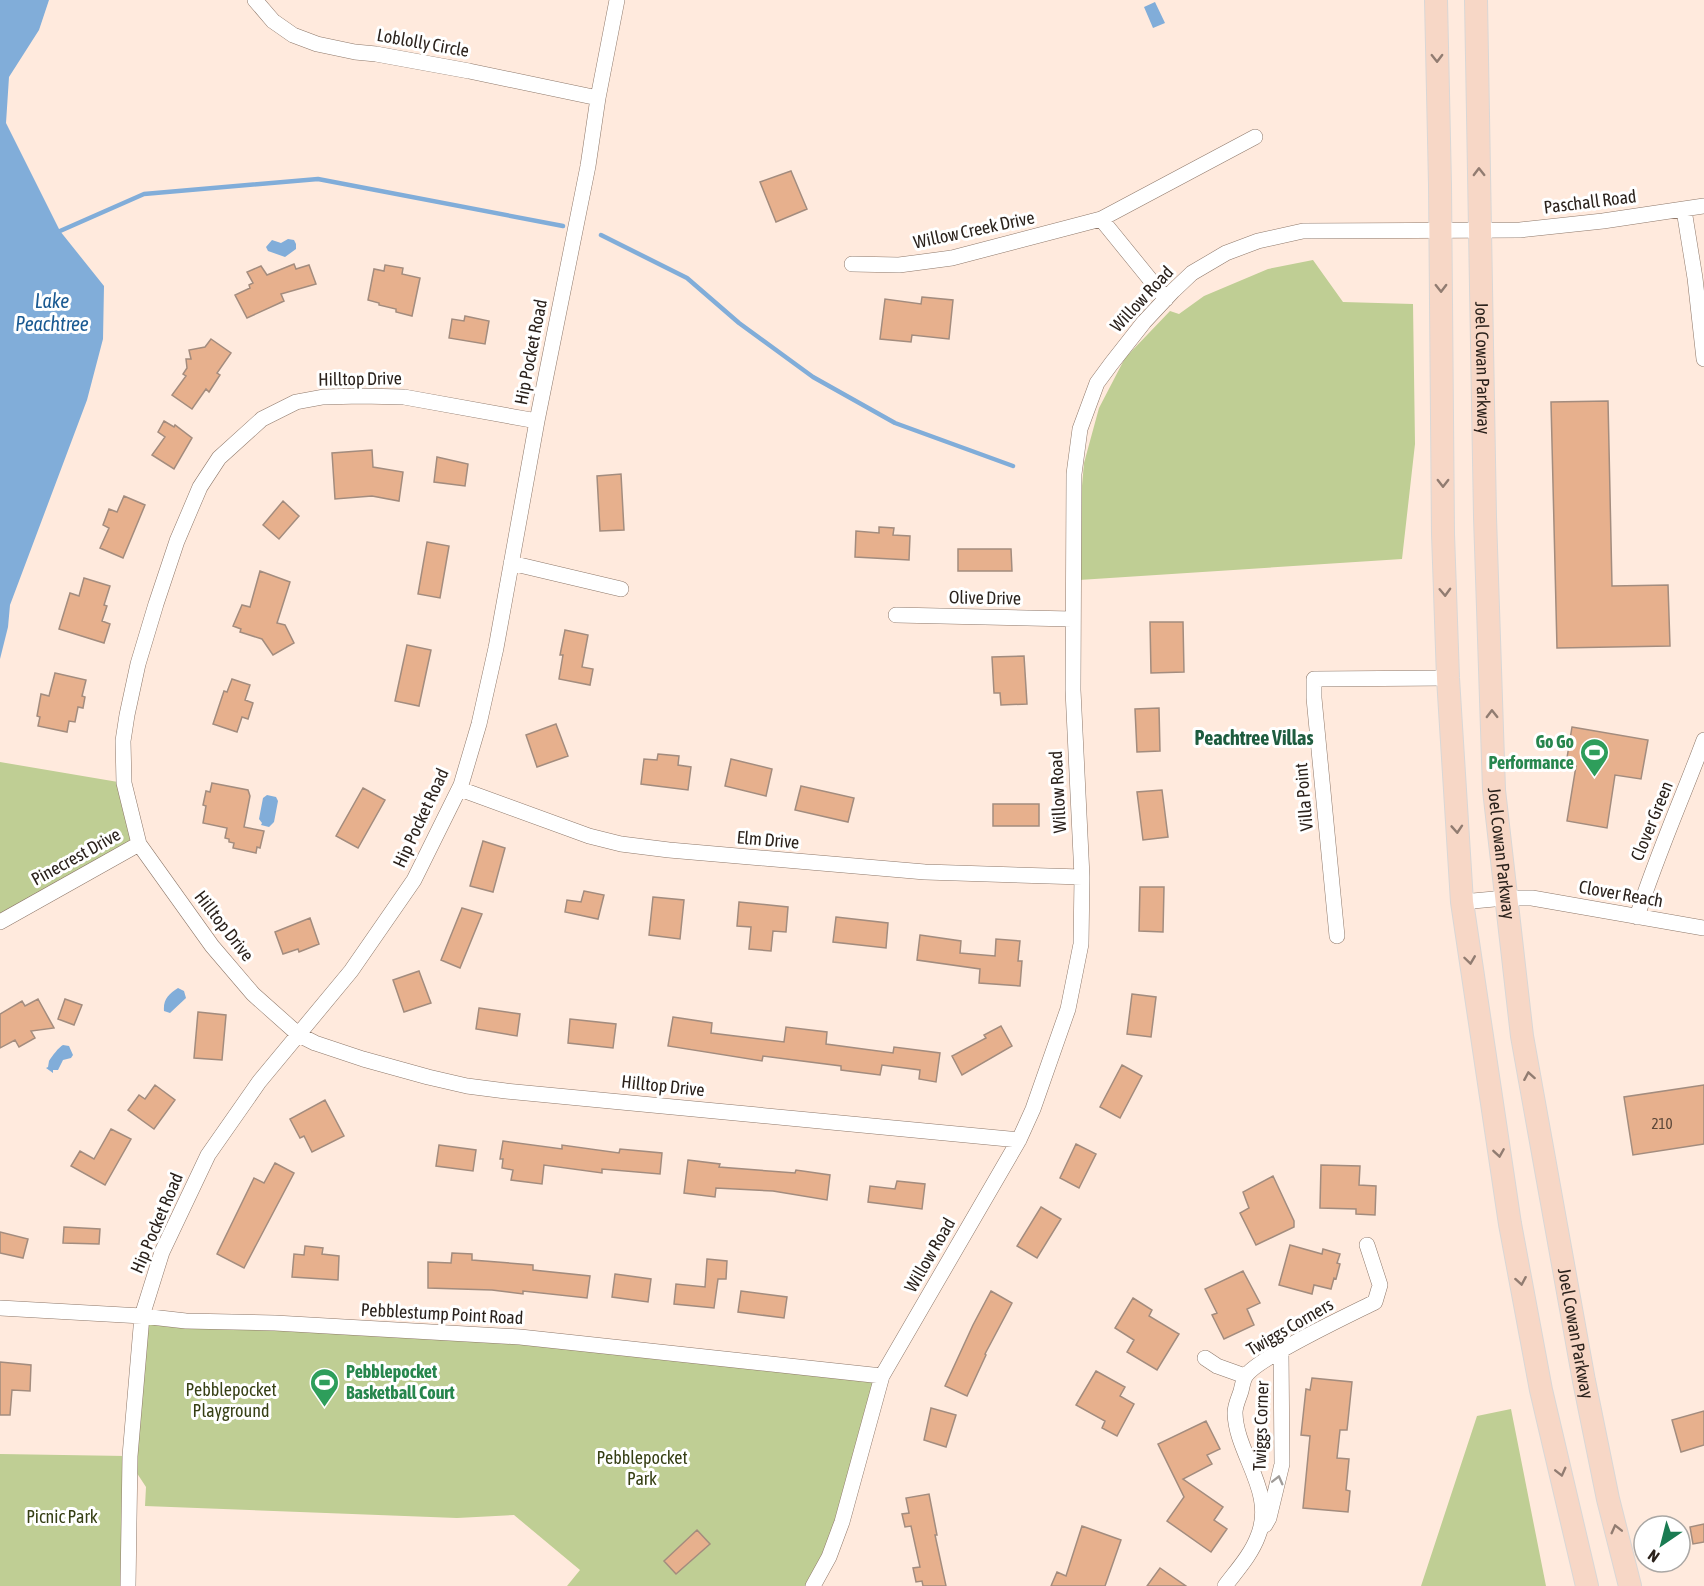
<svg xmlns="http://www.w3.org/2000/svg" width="1704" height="1586" viewBox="0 0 1704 1586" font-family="'Asap Condensed',sans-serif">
<rect width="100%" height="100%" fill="#ffeadd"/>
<path fill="#bfce94" d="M1313 260 1343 302 1413 304 1415 444 1402 559 1079 580 1077 543 1084 463 1099 408 1125 358 1170 311 1179 314 1204 296 1268 269Z
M0 762 124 783 139 844 0 922Z
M142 1316 275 1323 882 1376 829 1557 807 1586H567L580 1570 514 1515 457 1518 145 1506 146 1487 127 1458 120 1586H0V1454L126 1456Z
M1511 1409 1546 1586H1421L1477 1416Z"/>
<path fill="#81add9" d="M0 0H49L39 30 9 77 6 123 60 231 104 286 103 339 87 400 10 605 8 627 0 659Z
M1155 2 1165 23 1153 28 1144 7Z
M288 239 294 240 296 244V249L285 257 268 251 266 247 272 240 281 243Z
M267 795 276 797 278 801 274 822 269 827 261 825 262 823 259 819 263 798Z
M178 988 184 991 186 998 170 1013 164 1011C163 999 169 994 178 988Z
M63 1045 69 1046 73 1055 71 1058 63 1060 58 1070H53V1073L46 1068 48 1067 49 1061C52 1056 59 1047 63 1045Z"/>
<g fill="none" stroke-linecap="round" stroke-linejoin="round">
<path stroke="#81add9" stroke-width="4.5" d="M60 231 144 194 318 179 563 226
M601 235 687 278 739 323 813 377 895 423 1013 466"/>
</g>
<path fill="#e7b08d" stroke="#a38c7e" stroke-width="1.5" d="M791 171 807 209 776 222 760 182Z
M294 264 296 269 309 265 316 284 281 294 284 301 247 318 235 295 250 288 249 285 253 283 247 272 261 266 267 275Z
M385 265 403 268 402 274 420 278 412 316 396 312V309L379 305V303L368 300 374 269 384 271Z
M922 297 953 300 949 339 912 335 911 342 880 339 885 299 921 304Z
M465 316 489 321 485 344 449 338 452 319 464 321Z
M211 339 231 353 217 373 220 375 209 392 206 389 192 409 172 395 186 376 183 374 187 368 186 359H191L189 350 205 347Z
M1608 401 1612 586 1668 585 1670 646 1557 648 1551 402Z
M164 421 174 427 175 425 192 438 174 469 152 455 165 437 158 432Z
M372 450 373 467 403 472 399 501 372 496 335 499 332 453Z
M437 457 468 464 465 486 434 482Z
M621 474 624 530 600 531 597 476Z
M124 496 145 505 123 558 100 548 109 528 103 525 109 509 117 512Z
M283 501 299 516 279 539 263 525Z
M879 527 894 528 893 535 910 536 909 560 855 557 856 531 879 533Z
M427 542 449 546 440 598 418 594Z
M958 549H1011L1012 571H958Z
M260 571 290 582 277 623 285 625 294 643 273 655 262 639 240 632 241 629 233 626 242 605 250 607Z
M84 578 110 586 104 605 107 606 102 621 110 624 104 643 59 629 70 593 79 596Z
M1150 622H1183L1184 672 1151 673Z
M565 630 588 635 582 667 593 669 590 685 559 679 563 655H560Z
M407 645 431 650 419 706 395 701Z
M1024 656 1027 704 1001 705 1000 693H994L992 657Z
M55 673 86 680 82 696 85 697 83 708 78 707 75 722 69 721 67 732 38 726 40 717 37 716 41 694 49 696Z
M232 679 250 685 245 700 253 703 248 719 242 717 237 732 213 724 224 691 227 692Z
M1159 708 1160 751 1137 752 1135 709Z
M556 724 568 756 537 767 526 735Z
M1572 727 1648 740 1641 779 1615 775 1607 828 1567 821 1576 766 1566 764Z
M658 754 679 756 678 765 691 767 688 790 641 784 644 759 657 760Z
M731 759 772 769 766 796 725 786Z
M212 783 248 790 250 796 244 827 264 831 260 848 257 847 256 853 233 848 234 843 229 842V839L225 838 227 828 203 823 206 806 203 805 206 791 210 792Z
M801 786 854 798 848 822 795 810Z
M363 788 385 800 358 848 336 836Z
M1162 790 1168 837 1143 840 1137 792Z
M993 804H1039V826H993Z
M483 841 505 848 493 892 470 886Z
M1140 887H1164L1163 932 1139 931Z
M584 891 604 895 598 919 565 912 567 900 581 902Z
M653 897 684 900 680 939 649 935Z
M739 902 788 907 786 932 773 931 771 951 749 949 751 927 737 926Z
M462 908 482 914 460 968 441 960Z
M836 917 888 923 886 948 833 942Z
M310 918 319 944 299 952 298 949 283 954 275 932Z
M920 935 961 941 960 953 995 956 996 939 1020 941 1018 961H1022L1020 986 979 983 980 969 917 960Z
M419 971 431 1003 404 1012 393 980Z
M1132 994 1156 997 1151 1037 1127 1034Z
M38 999 54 1028 31 1031 35 1038 19 1047 15 1040 0 1048V1014L22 1001 25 1006Z
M65 999 82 1005 74 1025 58 1019Z
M479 1008 520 1014 517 1036 476 1029Z
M198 1012 226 1015 222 1060 194 1058Z
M673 1017 712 1023 711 1033 784 1042 786 1027 827 1032 826 1044 893 1053 894 1047 940 1053 936 1082 919 1079 920 1070 882 1065 880 1075 841 1070V1066L763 1056 762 1061 668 1046Z
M570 1019 616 1024 613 1048 568 1043Z
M1001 1026 1012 1046 962 1075 952 1056 986 1038 984 1035Z
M1122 1065 1142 1076 1120 1118 1100 1107Z
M155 1085 175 1100 154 1129 128 1110 139 1095 145 1099Z
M1704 1085V1144L1633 1155 1624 1097Z
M325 1100 344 1136 312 1152 304 1136 300 1138 290 1119Z
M111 1129 131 1139 105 1185 71 1166 80 1151 94 1159Z
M503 1141 562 1149V1145L619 1153 620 1149 662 1153 660 1174 602 1169V1173L544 1165 542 1184 511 1180 513 1170 502 1168 503 1159H500Z
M1076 1144 1096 1154 1079 1188 1060 1178Z
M439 1145 476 1150 473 1171 436 1166Z
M688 1160 720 1164 719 1167 795 1173 796 1170 830 1175 827 1200 773 1191 716 1188 715 1197 684 1193Z
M275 1163 294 1173 244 1268 217 1254 254 1178 264 1183Z
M1321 1165 1360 1166 1359 1185 1376 1186 1375 1215 1356 1214V1209L1320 1208Z
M1273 1176 1294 1221V1227L1256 1245 1240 1213 1249 1208 1243 1192Z
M897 1181 925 1184 922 1209 868 1202 870 1186 895 1189Z
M1041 1207 1061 1219 1037 1258 1017 1246Z
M64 1227 100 1229 99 1244 63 1243Z
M0 1232 28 1239 23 1258 0 1253Z
M1290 1245 1322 1254 1323 1249 1340 1254 1337 1263 1340 1264 1336 1279 1334 1278 1331 1289 1314 1285 1312 1294 1279 1285Z
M305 1246 323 1248 322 1254 339 1256 338 1280 292 1277 294 1254 304 1255Z
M452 1253 472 1254V1260L533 1265V1270L590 1276 587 1298 523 1291V1294L492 1290 428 1288V1262L451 1263Z
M707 1259 727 1261 726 1279H718L714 1308 674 1304 676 1284 705 1287Z
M1243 1271 1260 1303 1247 1309 1254 1325 1224 1339 1212 1315 1217 1313 1205 1289Z
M615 1274 651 1279 648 1302 612 1297Z
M741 1291 787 1297 784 1318 738 1312Z
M991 1291 1012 1303 985 1354 986 1355 967 1396 945 1386 973 1325Z
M1133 1298 1152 1310 1149 1316 1179 1334 1157 1370 1127 1352 1134 1340 1115 1328Z
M0 1362 31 1365 30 1391 12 1390 10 1415H0Z
M1096 1371 1125 1387 1120 1396 1134 1404 1117 1436 1102 1428 1105 1421 1076 1405Z
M1312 1378 1352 1382 1347 1430H1340L1337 1458 1349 1459 1346 1490 1350 1491 1348 1512 1303 1508 1310 1436 1301 1435 1306 1389 1310 1390Z
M931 1408 956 1415 946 1447 924 1440Z
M1704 1411V1445L1681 1452 1672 1420Z
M1206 1421 1220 1449 1207 1455 1212 1464 1183 1479 1223 1507 1214 1520 1227 1529 1211 1552 1167 1521 1184 1497 1158 1444Z
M929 1494 937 1535H935L946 1586H923L922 1581 916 1582 913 1568 920 1567 911 1526 905 1527 902 1514 909 1513 906 1498Z
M1704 1524V1542L1693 1544 1690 1527Z
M1082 1526 1121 1540 1105 1586H1051L1057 1572 1066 1576Z
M697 1530 710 1544 676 1574 664 1561Z
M1160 1568 1186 1586H1147Z"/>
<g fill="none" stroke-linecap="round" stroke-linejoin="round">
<defs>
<path id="street" d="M255 0 273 21 293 35 317 44 355 52 376 54 469 71 598 98
M1684 210 1695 278 1704 359
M1101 219 1166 299
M852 264 899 265 952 258 1101 219 1255 137
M537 421 404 397 361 396 323 397 296 402 262 419 219 458 200 487 177 541 156 604 138 664 127 715 123 741 124 783 139 844 212 946 253 994 299 1035 315 1043 363 1059 428 1077 467 1086 506 1091 1019 1140
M511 563 621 589
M896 615 1072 619
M460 789 589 836 621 844 669 850 925 872 1082 877
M1462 902 1505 898H1532L1704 928
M1637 917C1656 857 1682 799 1704 740
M0 922 139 844
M1337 936 1314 698V679L1448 678
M0 1308 142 1316 186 1321 275 1323 520 1337 882 1376
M1205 1358 1217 1366 1245 1376
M1265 1525 1269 1518 1282 1464 1281 1351
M128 1586 130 1456 142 1316 162 1252 208 1155 259 1082 351 971 414 880 461 785 479 724 496 648 537 421 588 166 598 98 617 0
M813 1586 829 1557 842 1522 882 1376 1019 1140 1033 1109 1068 1009 1081 944 1082 877 1073 690 1074 474 1080 429 1097 383 1111 364 1144 322 1173 291 1192 273 1226 253 1258 241 1303 231 1520 230 1603 221 1704 206
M1225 1586C1237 1570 1251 1555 1258 1536 1276 1492 1236 1454 1235 1413 1235 1405 1239 1398 1241 1391 1242 1387 1243 1381 1245 1377 1255 1359 1351 1314 1375 1302L1380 1285 1367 1245"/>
<g id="primary">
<path d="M1436 0 1440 185 1443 534 1448 678 1462 902 1510 1224 1541 1390 1587 1586"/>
<path id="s1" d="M1476 0 1485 517 1494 790 1522 1036 1584 1381 1608 1499 1630 1586"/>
</g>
</defs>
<use href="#street" stroke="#8e786a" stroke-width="16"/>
<use href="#primary" stroke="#d9d7d6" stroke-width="24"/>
<use href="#street" stroke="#fff" stroke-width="15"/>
<use href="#primary" stroke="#f7d7c6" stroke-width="22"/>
</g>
<defs><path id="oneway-chevron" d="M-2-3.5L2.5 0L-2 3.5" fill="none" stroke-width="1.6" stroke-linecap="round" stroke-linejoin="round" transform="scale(1.5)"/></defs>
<g stroke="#917c71">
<use href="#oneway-chevron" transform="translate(1437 58) rotate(89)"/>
<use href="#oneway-chevron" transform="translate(1479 172) rotate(-91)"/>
<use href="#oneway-chevron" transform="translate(1441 288) rotate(89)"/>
<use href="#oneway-chevron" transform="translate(1443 483) rotate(90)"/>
<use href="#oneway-chevron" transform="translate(1445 592) rotate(88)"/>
<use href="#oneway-chevron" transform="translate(1492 714) rotate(-91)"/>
<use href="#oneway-chevron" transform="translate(1457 829) rotate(86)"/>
<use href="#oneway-chevron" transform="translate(1470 960) rotate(82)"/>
<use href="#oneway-chevron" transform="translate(1529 1076) rotate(-100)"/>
<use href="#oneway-chevron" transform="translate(1499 1153) rotate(81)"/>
<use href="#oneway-chevron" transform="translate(1521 1281) rotate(80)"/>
<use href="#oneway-chevron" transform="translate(1561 1472) rotate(76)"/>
<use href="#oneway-chevron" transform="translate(1616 1529) rotate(-104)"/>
</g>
<use stroke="#a09c99" href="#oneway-chevron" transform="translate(1278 1480) rotate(-76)"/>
<defs>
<symbol id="stadium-pin" viewBox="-11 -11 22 30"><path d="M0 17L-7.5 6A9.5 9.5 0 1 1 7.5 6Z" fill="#2e9e5b" stroke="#fff"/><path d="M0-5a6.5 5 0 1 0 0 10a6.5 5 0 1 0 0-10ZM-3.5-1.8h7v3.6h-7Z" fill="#fff"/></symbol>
</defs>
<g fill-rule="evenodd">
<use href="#stadium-pin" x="1578" y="736" width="33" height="45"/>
<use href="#stadium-pin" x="308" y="1366" width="33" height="45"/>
</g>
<g text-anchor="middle" stroke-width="6" stroke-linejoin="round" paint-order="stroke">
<g font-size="15" fill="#5a4638">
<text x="1662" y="1129">210</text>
</g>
<g font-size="18" fill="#2b221c" stroke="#fff">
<text transform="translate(423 43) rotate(10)" y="6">Loblolly Circle</text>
<text transform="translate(1590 202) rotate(-7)" y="6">Paschall Road</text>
<text transform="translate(974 230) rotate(-12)" y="6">Willow Creek Drive</text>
<text transform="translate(1142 299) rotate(-47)" y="6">Willow Road</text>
<text transform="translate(531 352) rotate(-79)" y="6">Hip Pocket Road</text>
<text dy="6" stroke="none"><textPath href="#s1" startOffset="368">Joel Cowan Parkway</textPath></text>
<text transform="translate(360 379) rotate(-1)" y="6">Hilltop Drive</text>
<text transform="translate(985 598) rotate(1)" y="6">Olive Drive</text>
<text transform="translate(1058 792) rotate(-93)" y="6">Willow Road</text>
<text transform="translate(1304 797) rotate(-95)" y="6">Villa Point</text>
<text transform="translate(421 818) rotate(-65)" y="6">Hip Pocket Road</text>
<text transform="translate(1652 821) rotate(-68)" y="6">Clover Green</text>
<text transform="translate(768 840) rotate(5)" y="6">Elm Drive</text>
<text dy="6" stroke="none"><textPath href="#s1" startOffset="854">Joel Cowan Parkway</textPath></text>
<text transform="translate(76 857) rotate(-29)" y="6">Pinecrest Drive</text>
<text transform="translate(1621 894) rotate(10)" y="6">Clover Reach</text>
<text transform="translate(224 926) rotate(52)" y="6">Hilltop Drive</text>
<text transform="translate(663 1086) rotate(6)" y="6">Hilltop Drive</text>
<text transform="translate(157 1223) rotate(-67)" y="6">Hip Pocket Road</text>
<text transform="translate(930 1255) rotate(-60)" y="6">Willow Road</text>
<text transform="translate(442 1314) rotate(3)" y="6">Pebblestump Point Road</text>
<text transform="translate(1290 1327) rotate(-30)" y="6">Twiggs Corners</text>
<text dy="6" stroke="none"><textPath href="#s1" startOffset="1340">Joel Cowan Parkway</textPath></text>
<text transform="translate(1261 1426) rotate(-88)" y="6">Twiggs Corner</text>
</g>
<g font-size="18" font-weight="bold" fill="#27864d" stroke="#fff" text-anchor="end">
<text x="1574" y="748">Go Go<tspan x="1574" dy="21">Performance</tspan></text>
<text x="346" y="1378" text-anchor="start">Pebblepocket<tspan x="346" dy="21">Basketball Court</tspan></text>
</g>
<g font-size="18" fill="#363f14" stroke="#fff">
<text x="231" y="1396">Pebblepocket<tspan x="231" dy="21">Playground</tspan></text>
<text x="642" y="1464">Pebblepocket<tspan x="642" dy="21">Park</tspan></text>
<text x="62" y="1523">Picnic Park</text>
</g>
<g font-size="20" font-style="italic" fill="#1a5a92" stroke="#fff">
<text x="52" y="308">Lake<tspan x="52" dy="23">Peachtree</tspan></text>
</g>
<g font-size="20" font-weight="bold" fill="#1e5c3f" stroke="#fff">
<text x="1254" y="745">Peachtree Villas</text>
</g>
</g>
<g transform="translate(1662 1544) rotate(215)"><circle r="28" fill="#ffffff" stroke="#aaa7a4" stroke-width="1.5"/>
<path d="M0-4.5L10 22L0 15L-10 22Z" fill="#1a7b52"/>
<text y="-9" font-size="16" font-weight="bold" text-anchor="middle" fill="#2b221c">N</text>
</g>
</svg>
